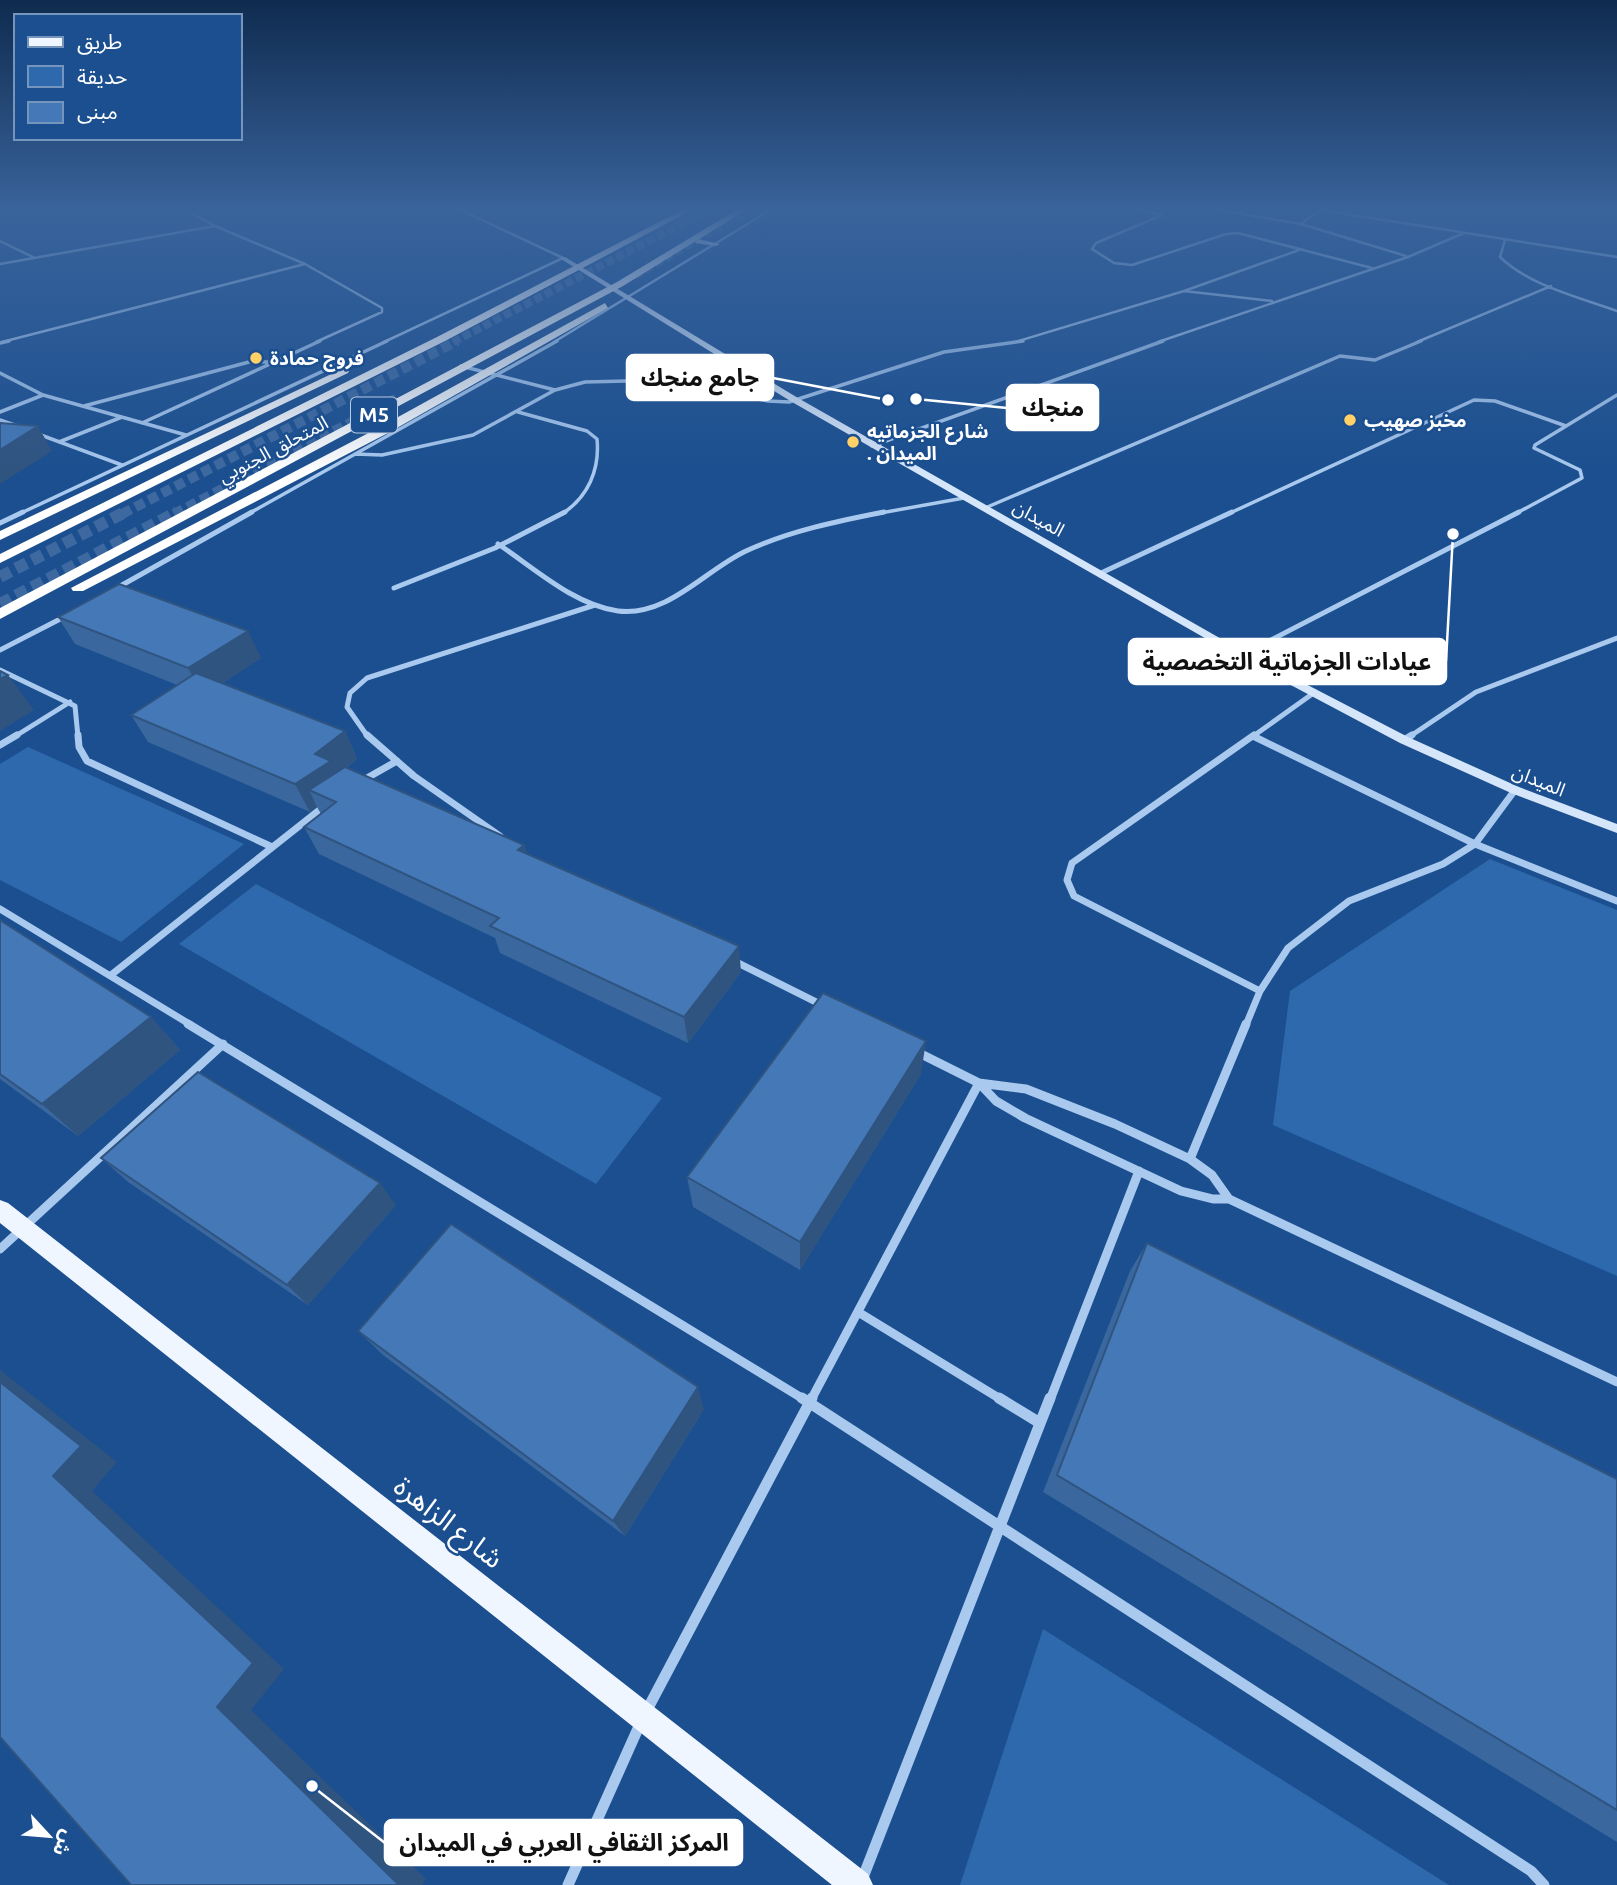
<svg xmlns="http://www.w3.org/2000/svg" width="1617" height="1885" viewBox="0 0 1617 1885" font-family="Ubuntu,'Noto Sans Arabic',sans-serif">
<rect width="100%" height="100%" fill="#1b4f8f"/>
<path fill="#2e69ad" d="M28 747 244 844 121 942 0 880V764Z
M1490 859 1617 910V1276L1273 1125 1290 991Z
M256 884 662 1098 596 1184 179 944Z
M1043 1629 1449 1885H960Z"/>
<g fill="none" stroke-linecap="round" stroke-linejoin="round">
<path stroke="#3d69a0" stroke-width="8" stroke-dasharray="8 3.5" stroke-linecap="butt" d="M635 276 751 209
M453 342 711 209"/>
<path stroke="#3d69a0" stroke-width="10" stroke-dasharray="10 5" stroke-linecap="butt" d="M122 514 457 341
M174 514 398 398"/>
<path stroke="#3d69a0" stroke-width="12" stroke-dasharray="12 6" stroke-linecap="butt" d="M0 577 125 512
M0 604 177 512"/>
<path stroke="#a9c9ee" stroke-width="2.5" d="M184 209 215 226 305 264 382 308V312L316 342
M459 209 563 258
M1138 209 1162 215 1096 243 1092 249 1114 263 1132 265 1226 234 1238 233 1372 268
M1214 209 1301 224 1406 256
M1321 210 1617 257
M1095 211 1098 209
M1301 224 1321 209
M1505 240 1500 257C1530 286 1579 297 1617 311
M0 241 33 257
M0 264 215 226
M1184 291 1272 301
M2 342 305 264
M384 342 563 258
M554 342 772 209
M1015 342 1184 291 1302 249
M1158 342 1408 257 1464 233
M1417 342 1551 286"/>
<path stroke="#a9c9ee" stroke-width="3.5" d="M0 343 9 341
M461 366 555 390
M0 373 43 395 186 435
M671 379 730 360
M84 406 249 362H276
M0 412 43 395
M518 412 587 431 597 439C600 470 588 497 562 514
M0 420 20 427
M142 423 320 341
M38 434 122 465
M59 442 122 417
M872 446 1163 341
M355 454 382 455 473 435 555 390 585 382 667 380 768 401 789 402 944 352 1023 341
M985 508 1340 356 1375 360 1421 341
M19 514 387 341
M248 514 557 341
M875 514 964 498
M1228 514 1474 400 1495 401 1566 426
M1515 514 1582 478 1580 470 1534 448 1535 445 1617 395"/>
<path stroke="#a9c9ee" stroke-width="5" d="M0 523 23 512
M498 544C534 568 574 605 618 611 668 617 705 570 746 551 789 531 838 521 884 512
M1101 573 1232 512
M394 588 495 548 565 512
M115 589 252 512
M0 650 68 615
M1242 655 1519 512
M0 670 75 706 78 737
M14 737 70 702
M368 737 347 707 350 693 367 678 595 605
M1252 737 1315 692
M1409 737 1476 692 1617 638"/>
<path stroke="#a9c9ee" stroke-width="7" d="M78 735 79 747 87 761 270 846
M367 735 414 776 500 836
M1254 735 1072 863 1067 880 1074 896 1260 991
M1255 737 1475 844 1617 901
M1404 740 1412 735
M0 745 17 735
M360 782 397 761
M0 909 191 1025
M732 960 822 1005
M111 975 327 804
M1246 1025 1260 991 1288 948 1349 901 1443 864 1475 844 1515 790"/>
<path stroke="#a9c9ee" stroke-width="9" d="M188 1024 805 1400
M917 1052 979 1083 996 1101 1025 1118 1181 1191 1213 1199H1229L1617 1382
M979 1083 1026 1089 1115 1124 1190 1159 1212 1175 1229 1199
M1190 1159 1246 1024
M0 1249 223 1044
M858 1312 1002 1400
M811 1400 979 1083
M1050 1400 1139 1171"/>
<path stroke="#a9c9ee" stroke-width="11" d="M802 1398 1531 1871 1544 1885
M999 1398 1040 1423
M647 1710 812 1398
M568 1885 640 1724
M860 1885 1050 1398"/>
<path fill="#d6e6fa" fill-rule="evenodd" d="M561 257H565L798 398 1246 653 1408 737 1519 787 1617 824V833L1511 793 1400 743 1238 657 792 402 561 259Z"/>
<path fill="#f0f6ff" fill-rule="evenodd" d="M698 239 720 244 716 246 695 243Z
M0 1200 8 1203 868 1874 873 1885H832L0 1223Z"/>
<path fill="#fff" fill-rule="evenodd" d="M684 209H694L445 341 0 563V554L437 337Z
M738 209H748L623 286 0 619V608L617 282Z
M605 303 608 308 388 433 83 591H73L71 588 380 427Z
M344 368 349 371 348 373 0 540V531Z"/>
</g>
<path fill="#3a679d" d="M1254 209H1297L1289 215Z
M58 617 261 658 222 683 345 731 357 759 346 768 524 845 526 853 741 972 688 1043 500 953 495 938 319 854 304 827 321 814 317 807 310 812 148 742 131 715 177 685 75 644Z
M0 920 151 1017 180 1050 78 1136 0 1079Z
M921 1074 800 1270 693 1207 687 1177Z
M101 1158 396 1205 308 1305 128 1182Z
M1147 1243 1617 1479V1842L1043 1492 1130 1271Z
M358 1331 704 1409 625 1536 383 1355Z"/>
<path fill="#305480" d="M1291 209H1297L1289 215Z
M38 426 52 451 0 484V450Z
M248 631 261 658 204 696 188 668Z
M8 675 34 710 0 731V679Z
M345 731 357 759 337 774 309 790 317 807 310 812 295 784 315 754Z
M524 845 532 872 518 850Z
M739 946 741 972 688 1043 684 1017Z
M151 1017 180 1050 78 1136 42 1104Z
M926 1041 921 1074 800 1270V1242Z
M380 1183 396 1205 308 1305 287 1285Z
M0 1370 117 1462 92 1491 284 1669 251 1710 426 1879 422 1885H399L217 1707 53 1476 0 1382Z
M698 1387 704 1409 625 1536 613 1521Z"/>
<path fill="#4478b7" stroke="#305480" stroke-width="2" d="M0 423 38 426 0 450Z
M119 584 248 631 188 668 58 617Z
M0 671 8 675 0 679Z
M196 673 345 731 315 754 331 761 295 784 131 715Z
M345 767 524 845 518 850 739 946 684 1017 490 926 499 918 304 827 336 802 309 790Z
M0 920 151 1017 42 1104 0 1074Z
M823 993 926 1041 800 1242 687 1177Z
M198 1072 380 1183 287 1285 101 1158Z
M451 1224 698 1387 613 1521 358 1331Z
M1147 1243 1617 1479V1810L1057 1475Z
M0 1382 81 1446 53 1476 253 1663 217 1707 399 1885H131L0 1737Z"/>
<linearGradient id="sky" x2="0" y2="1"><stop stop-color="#0f2b4f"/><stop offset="0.44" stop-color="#39639b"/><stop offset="1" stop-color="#39639b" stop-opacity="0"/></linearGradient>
<rect width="1617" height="473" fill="url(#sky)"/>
<g fill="#ffd166" stroke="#1b4f8f" stroke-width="2.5">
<circle cx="256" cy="358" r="7"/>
<circle cx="1350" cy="420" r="7"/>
<circle cx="853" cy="442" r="7"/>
</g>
<g text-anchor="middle" stroke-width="5" stroke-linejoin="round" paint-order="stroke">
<g font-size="19" font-weight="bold" fill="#fff" stroke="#1b4f8f" text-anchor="start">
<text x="270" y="365">فروج حمادة</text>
<text x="1364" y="427">مخبز صهيب</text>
<text x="867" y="438">شارع الجزماتيه<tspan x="867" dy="22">. الميدان</tspan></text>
</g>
<g font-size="19" fill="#fff" stroke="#1b4f8f">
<text transform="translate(273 449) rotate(-28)" y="7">المتحلق الجنوبي</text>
<text transform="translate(1039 518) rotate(29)" y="7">الميدان</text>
<text transform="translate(1539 780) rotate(22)" y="7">الميدان</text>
</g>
<rect fill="#1b4f8f" stroke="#bbcadd" stroke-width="2" x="351" y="397.5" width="46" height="35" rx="5"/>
<g font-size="21" font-weight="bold" fill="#fff">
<text x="374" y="422">M5</text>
</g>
<g font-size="28" fill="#fff" stroke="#1b4f8f">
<text transform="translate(449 1522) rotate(38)" y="10">شارع الزاهرة</text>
</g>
</g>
<path fill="none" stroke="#fff" stroke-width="2.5" d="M888 400L773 378M916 399L1007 408M1453 534L1446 661M312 1786L385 1843"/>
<g fill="#fff" stroke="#1b4f8f" stroke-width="2.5">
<circle cx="888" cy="400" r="7"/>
<circle cx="916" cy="399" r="7"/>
<circle cx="1453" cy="534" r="7"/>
<circle cx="312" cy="1786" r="7"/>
</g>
<g fill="#fff" stroke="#fff" stroke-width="2.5">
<rect x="627" y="355" width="146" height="45" rx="7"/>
<rect x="1007" y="385" width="91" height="45" rx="7"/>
<rect x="1129" y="639" width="317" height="45" rx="7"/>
<rect x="385" y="1820" width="357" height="45" rx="7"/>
</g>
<g font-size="24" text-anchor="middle" font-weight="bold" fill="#111">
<text x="700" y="386">جامع منجك</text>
<text x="1053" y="416">منجك</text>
<text x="1287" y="670">عيادات الجزماتية التخصصية</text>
<text x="564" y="1851">المركز الثقافي العربي في الميدان</text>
</g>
<rect x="14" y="14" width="228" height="126" fill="#1b4f8f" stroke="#7695bc" stroke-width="2"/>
<rect x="28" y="37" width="35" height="10" fill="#f0f6ff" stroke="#7695bc" stroke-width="2"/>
<text x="77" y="49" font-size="21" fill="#ffffff">طريق</text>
<rect x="28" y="66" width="35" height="21" fill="#2e69ad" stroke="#7695bc" stroke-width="2"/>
<text x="77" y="84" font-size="21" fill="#ffffff">حديقة</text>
<rect x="28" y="102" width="35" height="21" fill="#4478b7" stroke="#7695bc" stroke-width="2"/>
<text x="77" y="119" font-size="21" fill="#ffffff">مبنى</text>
<g transform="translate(49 1836) rotate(116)" stroke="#1b4f8f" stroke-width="5" paint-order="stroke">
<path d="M0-5L12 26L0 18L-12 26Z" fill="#ffffff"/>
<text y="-10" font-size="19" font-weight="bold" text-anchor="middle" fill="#ffffff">ش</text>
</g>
</svg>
